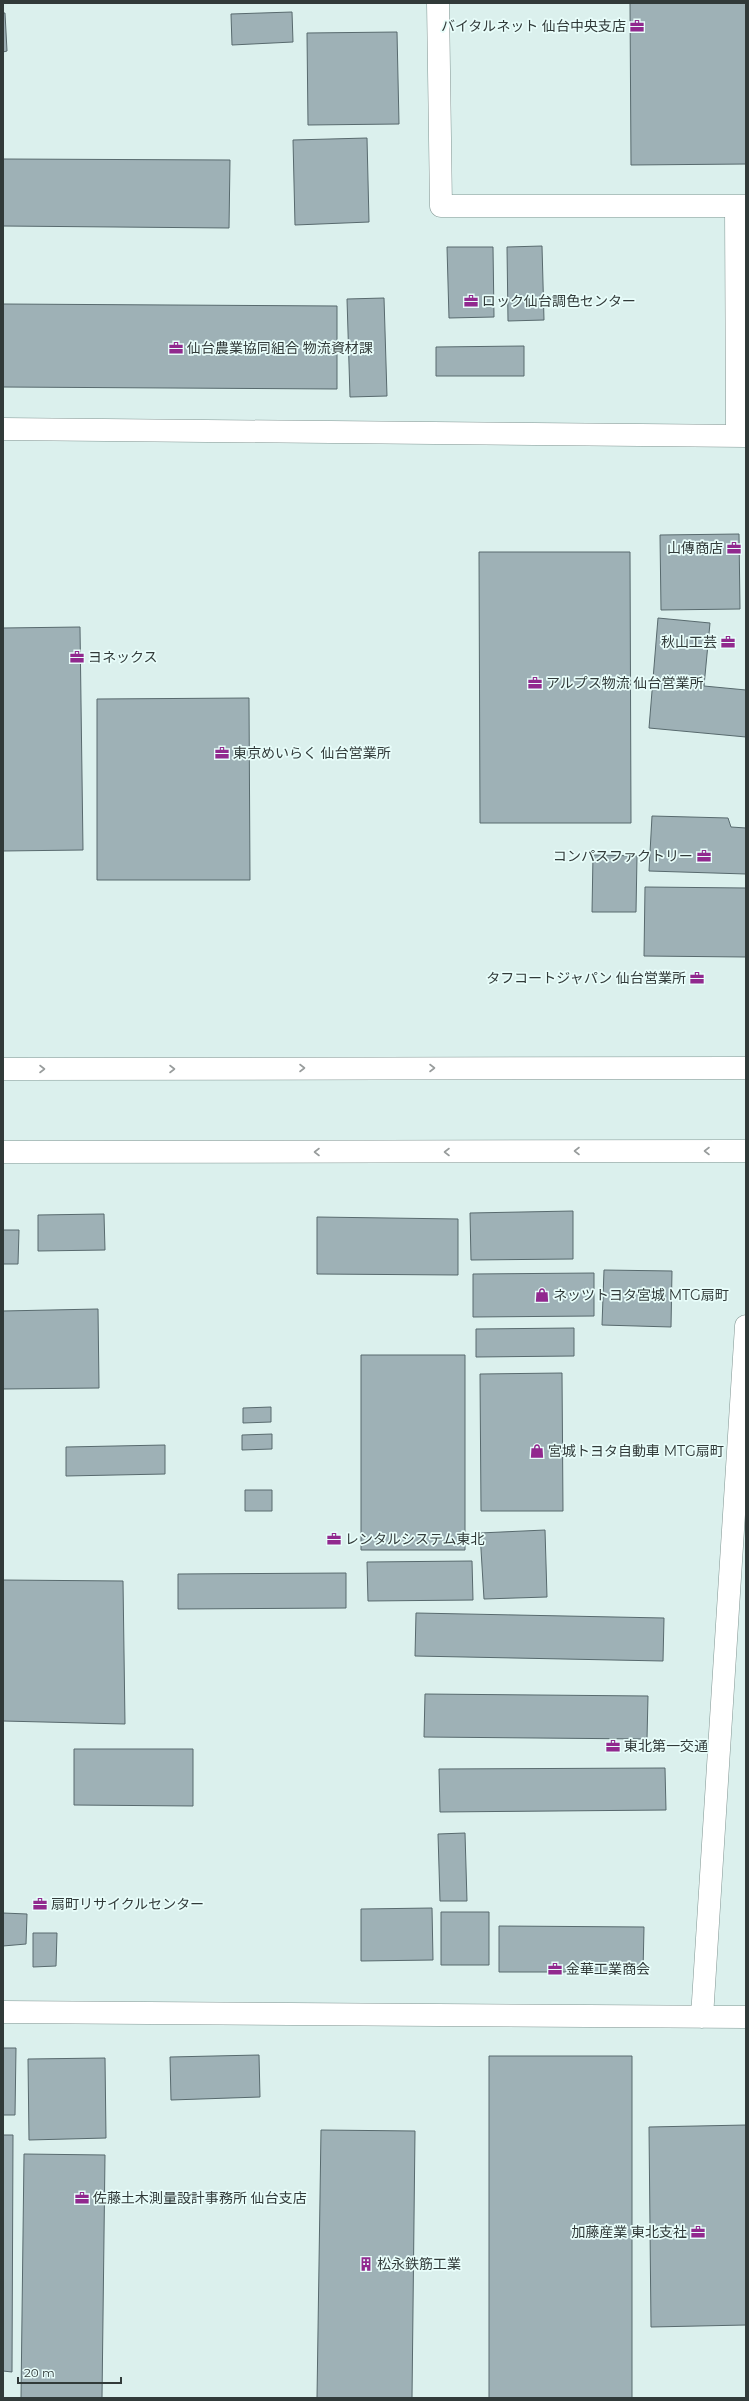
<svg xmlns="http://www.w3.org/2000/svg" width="749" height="2401" viewBox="0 0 749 2401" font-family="Montserrat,'Noto Sans JP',sans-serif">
<rect width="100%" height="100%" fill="#dbf0ed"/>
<path fill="#9eb1b6" stroke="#586a6e" d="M630 3H746V164L631 165Z
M292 12 293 42 232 45 231 14Z
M3 13H5L7 51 3 52Z
M397 32 399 124 308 125 307 33Z
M367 138 369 222 295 225 293 140Z
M3 159 230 160 229 228 3 226Z
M542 246 544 320 508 321 507 247Z
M447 247H493L494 317 449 318Z
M384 298 387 396 350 397 347 299Z
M3 304 337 306V389L3 387Z
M524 346V376H436V347Z
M739 534 740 609 661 610 660 535Z
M479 552H630L631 823H480Z
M658 618 710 623 704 686 746 690V737L649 728Z
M80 627 83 850 3 851V628Z
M249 698 250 880H97V699Z
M652 816 728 818 731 827 746 828V874L649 871Z
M593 855 637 856 636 912H592Z
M645 887 746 888V957L644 956Z
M573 1211V1259L471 1260 470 1213Z
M104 1214 105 1250 38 1251V1215Z
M317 1217 458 1219V1275L317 1274Z
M3 1230H19L18 1264H3Z
M604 1270 672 1271 671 1327 602 1325Z
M594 1273V1316L473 1317V1274Z
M98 1309 99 1388 3 1389V1311Z
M574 1328V1356L476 1357V1329Z
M361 1355H465V1550H361Z
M562 1373 563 1511H481L480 1374Z
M271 1407V1422L243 1423V1408Z
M272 1434V1449L242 1450V1435Z
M165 1445V1474L66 1476V1447Z
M245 1490H272V1511H245Z
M545 1530 547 1597 484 1599 480 1533Z
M472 1561 473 1600 368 1601 367 1562Z
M346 1573V1608L178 1609V1574Z
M3 1580 123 1581 125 1724 3 1721Z
M416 1613 664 1618 663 1661 415 1656Z
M425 1694 648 1696 647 1739 424 1737Z
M74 1749H193V1806L74 1805Z
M665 1768 666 1810 440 1812 439 1769Z
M465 1833 467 1901H440L438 1834Z
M432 1908 433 1960 361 1961V1909Z
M441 1912H489V1965H441Z
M3 1913 27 1914 26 1944 3 1946Z
M499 1926 644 1927 643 1972H499Z
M33 1933H57L56 1966 33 1967Z
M3 2048H16L15 2115H3Z
M259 2055 260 2097 171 2100 170 2057Z
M489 2056H632V2398H489Z
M105 2058 106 2138 29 2140 28 2059Z
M746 2125V2325L651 2327 649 2127Z
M321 2130 415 2131 412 2398H317Z
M3 2135H13L12 2372 3 2371Z
M24 2154 105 2155 102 2398H21Z"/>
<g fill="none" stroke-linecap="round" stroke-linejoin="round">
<defs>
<path id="minor" d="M438 3 441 206H746
M736 206 737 435
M3 429 746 436
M3 1069 746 1068
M3 1152 746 1151
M3 2012 746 2017
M702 2017 746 1326"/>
</defs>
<use href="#minor" stroke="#819592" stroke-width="23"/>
<use href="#minor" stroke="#fff" stroke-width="22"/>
</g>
<defs><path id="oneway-chevron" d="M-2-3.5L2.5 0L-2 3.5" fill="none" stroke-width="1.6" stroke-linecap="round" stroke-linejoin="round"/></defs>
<g stroke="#989c9c">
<use href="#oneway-chevron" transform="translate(302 1068)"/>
<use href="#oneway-chevron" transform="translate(432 1068)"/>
<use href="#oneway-chevron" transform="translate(42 1069)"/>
<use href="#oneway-chevron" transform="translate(172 1069)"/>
<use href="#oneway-chevron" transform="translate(577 1151) rotate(180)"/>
<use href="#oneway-chevron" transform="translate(707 1151) rotate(180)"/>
<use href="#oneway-chevron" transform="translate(317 1152) rotate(180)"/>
<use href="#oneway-chevron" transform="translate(447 1152) rotate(180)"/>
</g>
<defs>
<symbol id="office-bare" viewBox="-9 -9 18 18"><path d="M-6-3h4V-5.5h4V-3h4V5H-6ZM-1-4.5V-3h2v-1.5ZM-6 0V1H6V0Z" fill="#91298e" stroke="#e8fdfa" stroke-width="2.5" paint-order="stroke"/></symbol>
<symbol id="shop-bare" viewBox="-9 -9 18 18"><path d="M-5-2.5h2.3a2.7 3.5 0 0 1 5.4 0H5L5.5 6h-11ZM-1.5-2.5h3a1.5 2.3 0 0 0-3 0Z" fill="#91298e" stroke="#e8fdfa" stroke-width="2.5" paint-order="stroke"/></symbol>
<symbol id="building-bare" viewBox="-9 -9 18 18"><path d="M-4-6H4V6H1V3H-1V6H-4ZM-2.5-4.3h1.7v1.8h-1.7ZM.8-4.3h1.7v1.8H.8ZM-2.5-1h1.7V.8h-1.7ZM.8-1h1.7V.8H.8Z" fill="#91298e" stroke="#e8fdfa" stroke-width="2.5" paint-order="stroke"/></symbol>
</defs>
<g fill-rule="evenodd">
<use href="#office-bare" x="627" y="16" width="20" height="20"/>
<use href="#office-bare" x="461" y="291" width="20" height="20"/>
<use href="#office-bare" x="166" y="338" width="20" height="20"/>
<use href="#office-bare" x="724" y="538" width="20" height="20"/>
<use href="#office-bare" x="718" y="632" width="20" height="20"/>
<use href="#office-bare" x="67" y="647" width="20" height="20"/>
<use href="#office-bare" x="525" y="673" width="20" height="20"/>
<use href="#office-bare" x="212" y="743" width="20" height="20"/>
<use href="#office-bare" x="694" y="846" width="20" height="20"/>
<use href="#office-bare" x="687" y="968" width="20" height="20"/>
<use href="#shop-bare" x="532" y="1285" width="20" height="20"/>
<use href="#shop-bare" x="527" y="1441" width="20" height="20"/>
<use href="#office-bare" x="324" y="1529" width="20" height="20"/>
<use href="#office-bare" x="603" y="1736" width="20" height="20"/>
<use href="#office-bare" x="30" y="1894" width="20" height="20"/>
<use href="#office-bare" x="545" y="1959" width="20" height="20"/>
<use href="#office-bare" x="72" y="2188" width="20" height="20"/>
<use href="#office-bare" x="688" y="2222" width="20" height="20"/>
<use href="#building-bare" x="356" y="2254" width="20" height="20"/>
</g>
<g text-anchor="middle" stroke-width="3.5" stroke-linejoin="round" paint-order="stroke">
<g font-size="14" fill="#313a39" stroke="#e8fdfa" text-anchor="start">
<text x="626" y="31" text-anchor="end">バイタルネット 仙台中央支店</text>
<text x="482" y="306">ロック仙台調色センター</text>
<text x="187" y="353">仙台農業協同組合 物流資材課</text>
<text x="723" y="553" text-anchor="end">山傳商店</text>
<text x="717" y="647" text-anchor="end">秋山工芸</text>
<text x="88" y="662">ヨネックス</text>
<text x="546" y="688">アルプス物流 仙台営業所</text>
<text x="233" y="758">東京めいらく 仙台営業所</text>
<text x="693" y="861" text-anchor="end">コンパスファクトリー</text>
<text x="686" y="983" text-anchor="end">タフコートジャパン 仙台営業所</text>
<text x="553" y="1300">ネッツトヨタ宮城 MTG扇町</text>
<text x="548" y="1456">宮城トヨタ自動車 MTG扇町</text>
<text x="345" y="1544">レンタルシステム東北</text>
<text x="624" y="1751">東北第一交通</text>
<text x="51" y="1909">扇町リサイクルセンター</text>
<text x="566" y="1974">金華工業商会</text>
<text x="93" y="2203">佐藤土木測量設計事務所 仙台支店</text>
<text x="687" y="2237" text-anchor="end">加藤産業 東北支社</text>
<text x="377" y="2269">松永鉄筋工業</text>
</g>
</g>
<rect width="749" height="2401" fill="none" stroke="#313a39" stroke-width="8"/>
<path d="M18 2377v6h103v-6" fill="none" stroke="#313a39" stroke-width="2"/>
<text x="24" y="2377" font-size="12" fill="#313a39" stroke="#e8fdfa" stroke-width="3" paint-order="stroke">20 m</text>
</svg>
